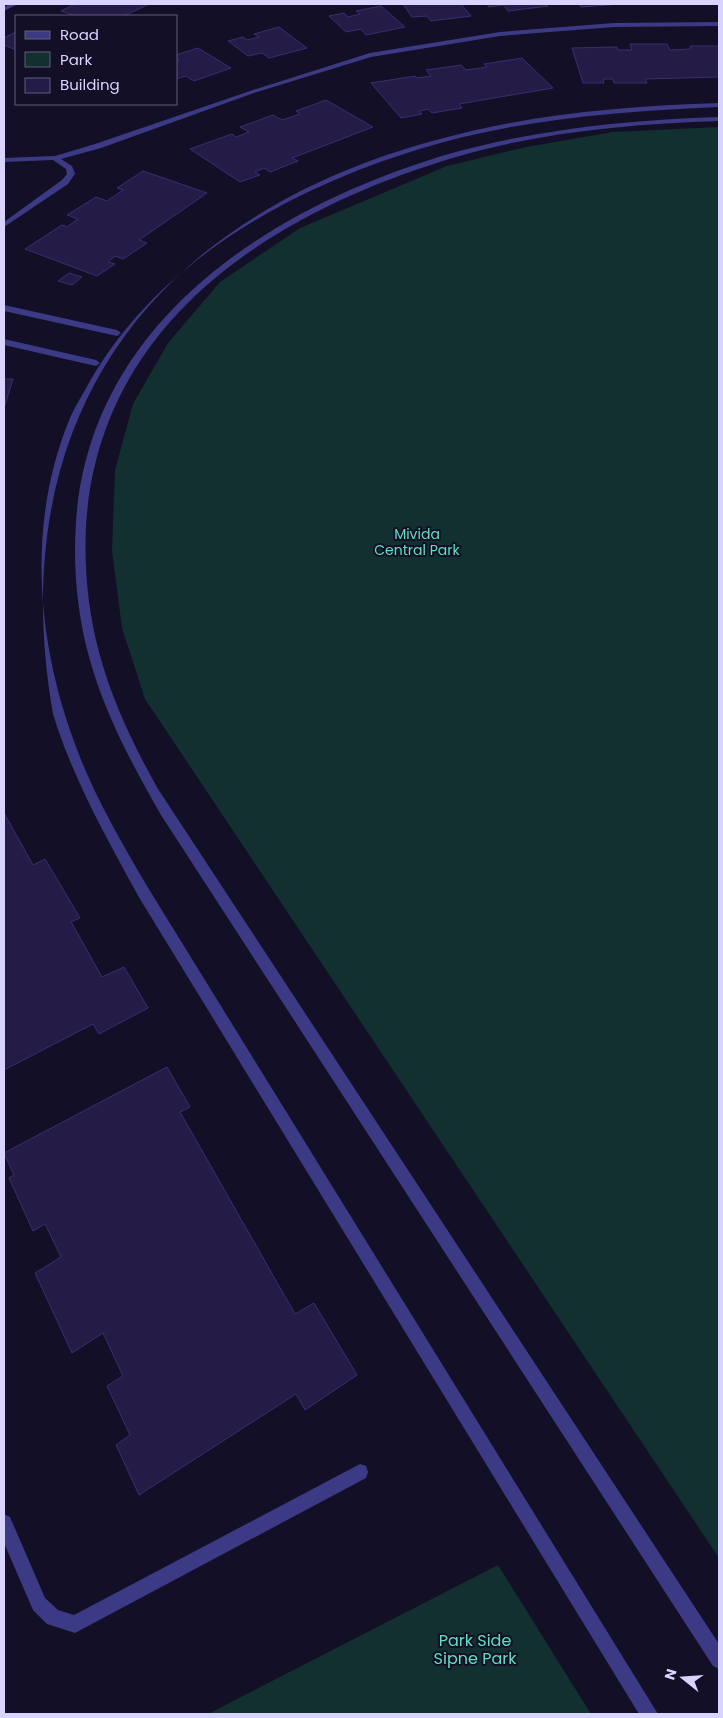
<svg xmlns="http://www.w3.org/2000/svg" width="723" height="1718" viewBox="0 0 723 1718" font-family="Poppins,sans-serif">
<rect width="100%" height="100%" fill="#130f26"/>
<path fill="#12302f" d="M719 127V1558L145 699 122 628 112 551 115 470 133 404 168 343 220 282 300 228 447 166 526 147 613 132Z
M498 1565 591 1714H208Z"/>
<path fill="#241b47" stroke="#3b2d73" d="M75 4H149L124 16H77L61 11Z
M403 4H461L471 16 431 21 427 16 412 17Z
M487 4H546L548 6 508 11 504 5 489 7Z
M579 4H621L581 7Z
M381 6 405 27 366 35 361 29 346 32 329 16 344 13 348 17 360 14 356 11Z
M279 27 307 48 269 58 262 53 248 56 228 41 243 37 247 40 259 37 254 34Z
M16 32V50L4 45V38Z
M630 44H667L670 50 691 49 690 46H719V77L645 79 647 83H614L613 79H603L604 83H583L572 48 617 47 618 50H632Z
M198 48 231 68 194 81 186 76 176 79V61L179 60 176 55Z
M522 58 553 88 459 104 462 108 432 113 428 109 419 111 422 114 401 118 371 83 415 76 417 78 431 76 426 70 461 65 466 70 487 67 484 64Z
M326 100 373 127 292 158 298 161 270 172 264 168 255 172 260 175 240 182 190 149 232 134 236 137 249 132 240 127 273 115 282 120 300 114 296 111Z
M143 171 207 193 139 240 147 243 123 259 115 256 108 262 115 264 97 276 25 249 62 225 67 227 78 219 67 215 96 197 107 201 123 190 117 188Z
M69 273 82 277 72 285 58 281Z
M4 379H13L5 405 4 404Z
M4 813 33 865 45 859 80 918 71 922 102 977 124 967 148 1008 99 1034 93 1024 4 1070Z
M167 1067 190 1107 180 1112 295 1314 314 1303 357 1375 305 1410 296 1394 139 1495 116 1445 130 1435 107 1386 123 1376 103 1333 72 1353 35 1273 61 1257 45 1224 33 1231 9 1178 14 1175 4 1153Z"/>
<g fill="none" stroke-linecap="round" stroke-linejoin="round">
<path fill="#3d3a85" fill-rule="evenodd" d="M10 4H18L4 11V7Z
M719 22V26L614 27 500 36 371 57 257 92 101 148 61 159 72 166 75 174 68 184 4 227V222L62 180 67 174 66 169 53 160 4 162V158L55 156 95 144 253 90 370 53 500 32 614 23Z
M4 305 117 330 121 333 117 336 4 311Z
M4 339 96 360 100 363 96 366 4 345Z
M360 1464 366 1466 368 1472 366 1478 75 1633 47 1624 33 1610 4 1543V1514L10 1517 45 1598 58 1610 74 1615Z"/>
<path fill="#3d3a85" fill-rule="evenodd" d="M719 103V107C627 111 533 118 444 142 302 181 157 257 85 390 80 399 74 408 70 418 28 519 36 632 71 733 90 789 120 840 150 891L658 1714H639L140 899C107 839 73 779 53 714 0 409 161 213 440 139 531 114 625 106 719 103Z
M719 117V121C631 124 541 132 456 157 275 211 99 319 86 526 84 568 88 611 99 652 112 701 134 746 158 789L719 1644V1669L713 1666 161 815C132 764 103 711 88 653 77 611 73 566 76 522 90 319 274 205 452 153 539 129 629 120 719 117Z"/>
</g>
<g text-anchor="middle" stroke-width="4" stroke-linejoin="round" paint-order="stroke">
<g font-size="14" fill="#5fe0c0" stroke="#130f26">
<text x="417" y="539">Mivida<tspan x="417" dy="16">Central Park</tspan></text>
</g>
<g font-size="16" fill="#5fe0c0" stroke="#130f26">
<text x="475" y="1646">Park Side<tspan x="475" dy="18">Sipne Park</tspan></text>
</g>
</g>
<rect width="723" height="1718" fill="none" stroke="#d9d4ff" stroke-width="10"/>
<rect x="15" y="15" width="162" height="90" fill="#130f26" stroke="#625e7d"/>
<rect x="25" y="31" width="25" height="8" fill="#3d3a85" stroke="#625e7d"/>
<text x="60" y="40" font-size="15" fill="#d9d4ff">Road</text>
<rect x="25" y="52" width="25" height="15" fill="#12302f" stroke="#625e7d"/>
<text x="60" y="65" font-size="15" fill="#d9d4ff">Park</text>
<rect x="25" y="78" width="25" height="15" fill="#241b47" stroke="#625e7d"/>
<text x="60" y="90" font-size="15" fill="#d9d4ff">Building</text>
<g transform="translate(683 1678) rotate(287)" stroke="#130f26" stroke-width="4" paint-order="stroke">
<path d="M0-4L9 19L0 12L-9 19Z" fill="#d9d4ff"/>
<text y="-8" font-size="14" font-weight="bold" text-anchor="middle" fill="#d9d4ff">N</text>
</g>
</svg>
